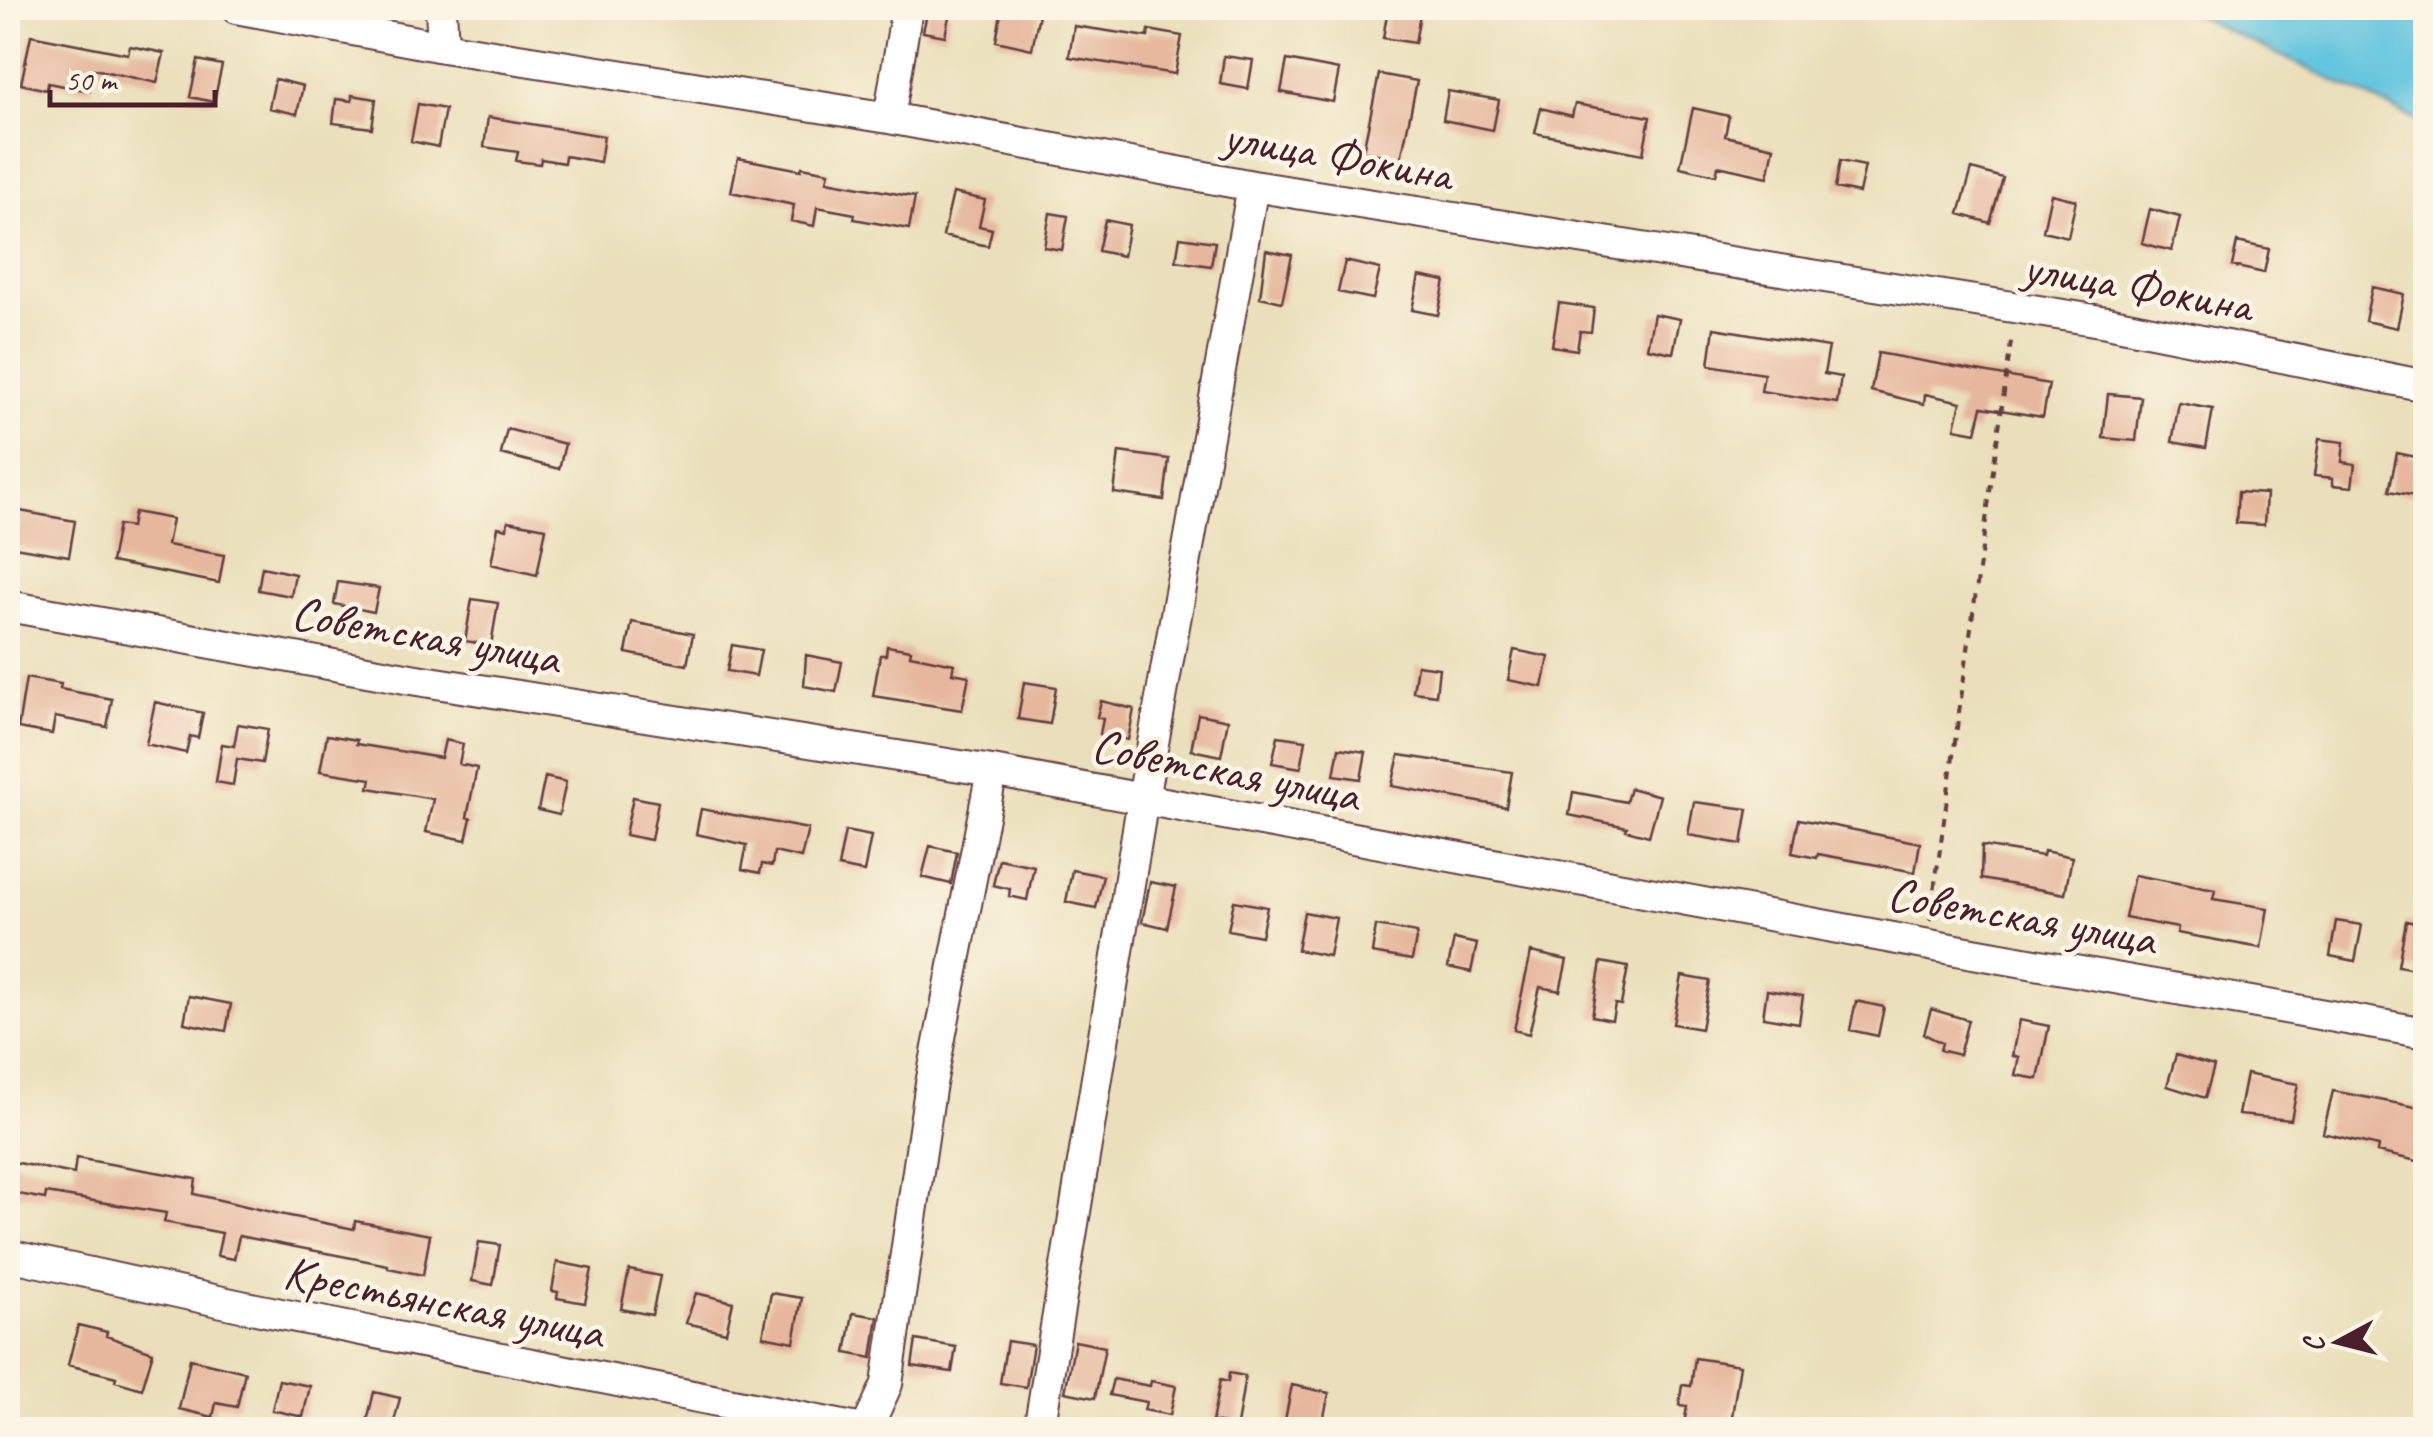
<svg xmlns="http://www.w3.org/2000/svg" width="2433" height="1437" viewBox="0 0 2433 1437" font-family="Caveat,sans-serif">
<rect width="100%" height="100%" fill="#fcf5e5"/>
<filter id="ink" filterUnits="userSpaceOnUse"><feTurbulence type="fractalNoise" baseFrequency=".01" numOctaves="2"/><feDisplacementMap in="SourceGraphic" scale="20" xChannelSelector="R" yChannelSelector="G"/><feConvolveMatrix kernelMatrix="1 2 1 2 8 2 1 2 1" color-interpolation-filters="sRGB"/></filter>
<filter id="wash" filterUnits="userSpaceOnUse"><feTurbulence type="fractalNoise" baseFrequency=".0048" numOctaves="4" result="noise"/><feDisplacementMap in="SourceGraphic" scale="40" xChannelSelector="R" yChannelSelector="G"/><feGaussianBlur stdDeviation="2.25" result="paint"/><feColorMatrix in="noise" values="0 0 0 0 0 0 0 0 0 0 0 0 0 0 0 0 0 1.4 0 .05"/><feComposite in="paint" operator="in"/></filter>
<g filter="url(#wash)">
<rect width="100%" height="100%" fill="#eadfba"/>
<path fill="#61c4de" stroke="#567284" stroke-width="2.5" d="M2180 8H2425V124Z"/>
<g id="blocks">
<path fill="#e6b79c" d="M928 8 950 12 945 36 923 32Z
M1002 8 1039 14 1032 49 996 41Z
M1388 8H1421L1415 43 1383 38Z
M1074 26 1148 37 1149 30 1182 36 1175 74 1069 57Z
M31 35 128 54 130 46 164 53 157 83 94 69 90 91 48 83 47 90 21 84Z
M1224 56 1253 60 1248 89 1220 84Z
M198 60 222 65 214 102 190 97Z
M1287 60 1339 70 1333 102 1281 92Z
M1379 74 1417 81 1401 159 1363 151Z
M275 79 303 86 297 114 269 108Z
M1448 91 1499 100 1493 130 1443 120Z
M352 95 376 99 372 128 333 123 336 99 352 101Z
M418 104 445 109 438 147 411 141Z
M1575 104 1650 117 1643 154 1535 133 1541 108 1572 116Z
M1693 108 1729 116 1725 136 1774 147 1768 177 1718 166 1716 175 1680 167Z
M488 117 604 136 600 162 565 156 564 163 541 159 540 164 516 161 518 152 484 147Z
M738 158 801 170 802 167 829 172 827 181 915 197 909 229 854 219 855 214 817 207 814 226 791 221 794 205 731 192Z
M1840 161 1865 166 1859 193 1835 188Z
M1972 169 2003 178 1990 223 1959 214Z
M953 193 985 200 979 226 992 229 988 246 943 236Z
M2051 194 2076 200 2068 237 2043 231Z
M2150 209 2180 217 2172 251 2142 243Z
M1050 213 1068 216 1062 250 1044 247Z
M1105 220 1129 225 1123 256 1098 251Z
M1180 237 1215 242 1211 266 1176 261Z
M2237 242 2269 249 2264 273 2232 266Z
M1266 250 1292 255 1282 302 1260 297Z
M1345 261 1380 269 1373 299 1338 292Z
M1419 276 1445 281 1438 315 1412 310Z
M2372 287 2404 294 2397 328 2365 321Z
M1559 303 1594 308 1591 332 1580 331 1577 350 1552 346Z
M1654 314 1680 319 1673 353 1647 348Z
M1714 328 1829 347 1824 374 1841 377 1837 403 1761 391 1764 374 1709 365Z
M1878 353 2049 384 2043 417 1982 407 1976 432 1955 428 1961 402 1925 394 1924 404 1871 391Z
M2108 394 2141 397 2136 441 2103 438Z
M2179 403 2213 409 2206 448 2172 442Z
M507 429 565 444 559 469 501 454Z
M2319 439 2344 442 2342 462 2355 464 2352 487 2333 485V478L2314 476Z
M1119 452 1169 459 1164 500 1114 493Z
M2397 453 2426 459V498L2389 491Z
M2238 492 2266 494 2264 525 2236 523Z
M20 511 75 521 69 556 14 547Z
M134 512 172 519 167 545 224 555 219 583 111 562 118 525 131 527Z
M508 521 546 528 537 575 491 564 498 527 507 529Z
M262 567 295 574 291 596 258 590Z
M338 582 379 588 374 612 334 604Z
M472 599 498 603 491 645 465 641Z
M632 622 693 634 687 665 626 653Z
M732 645 761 650 756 676 727 671Z
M887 646 911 650 910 655 954 664 952 673 969 676 962 710 873 696 880 655H886Z
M1514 650 1549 657 1543 687 1508 680Z
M806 655 842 662 836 692 804 686Z
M1417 665 1439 668 1436 695 1413 692Z
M26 678 61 684 60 689 112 699 107 727 55 717 52 734 18 728Z
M1024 682 1056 687 1050 724 1018 719Z
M1101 701 1134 709 1128 740 1100 734 1103 719 1097 717Z
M155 702 203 713 198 738 190 736 186 753 146 744Z
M1198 714 1228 720 1221 756 1191 750Z
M238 724 268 729 262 763 237 759 233 785 216 782 222 744 234 746Z
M327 735 357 740 356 744 441 758 445 740 463 744 459 764 477 768 467 817 471 818 466 840 426 832 433 799 369 788 371 779 320 771Z
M1278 736 1306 740 1301 768 1272 763Z
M1339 748 1366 752 1361 779 1334 775Z
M1399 755 1512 772 1506 807 1392 786Z
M545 777 566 782 559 815 538 810Z
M1630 788 1660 796 1649 836 1626 830 1627 827 1569 815 1573 792 1626 802Z
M633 797 658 802 651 840 625 835Z
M1694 802 1748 809 1742 844 1688 835Z
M701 809 808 829 801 858 774 852 772 866 762 864 760 873 742 869 747 845 696 834Z
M1799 819 1920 843 1915 872 1818 854 1817 858 1792 853Z
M845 831 871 836 864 872 838 867Z
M930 846 957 852 951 884 922 877Z
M1982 846 2043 856 2044 851 2072 857 2065 894 1981 879Z
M999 859 1034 866 1027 900 1009 896 1010 889 993 885Z
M1072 870 1103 876 1096 908 1066 902Z
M2134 875 2215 890 2213 899 2268 908 2261 948 2177 933 2178 928 2125 918Z
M1150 882 1176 887 1167 928 1142 922Z
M1234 901 1267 907 1261 936 1228 930Z
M1304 912 1336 918 1329 956 1297 950Z
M2336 921 2362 925 2355 961 2330 956Z
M2406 921 2426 925V971L2398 966Z
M1376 926 1417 933 1412 960 1372 953Z
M1454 939 1477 944 1471 972 1448 967Z
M1531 952 1567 960 1560 991 1540 987 1529 1034 1514 1030Z
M1601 962 1628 967 1621 1005 1615 1004 1612 1020 1592 1016Z
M1682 976 1710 981 1701 1029 1673 1024Z
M1767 990 1803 996 1799 1023 1763 1017Z
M189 996 231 1004 226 1031 184 1023Z
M1856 1001 1884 1007 1878 1036 1850 1030Z
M1931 1009 1968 1020 1959 1055 1940 1050 1942 1043 1924 1034Z
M2019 1020 2049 1026 2038 1079 2015 1075 2019 1057 2012 1056Z
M2176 1055 2214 1066 2205 1098 2167 1086Z
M2246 1074 2298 1084 2291 1120 2238 1115Z
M2333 1091 2426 1109V1163L2377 1152 2378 1146 2323 1133Z
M76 1158 196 1179 194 1194 280 1214 354 1229 355 1221 430 1235 423 1275 388 1268V1265L239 1236 234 1259 217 1256 222 1233 164 1222 166 1213 46 1193 45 1199 8 1192V1161L74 1174Z
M479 1242 500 1245 493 1285 472 1281Z
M557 1262 592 1269 585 1303 557 1298 558 1292 552 1291Z
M629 1270 660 1276 652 1315 621 1309Z
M696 1293 733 1302 726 1332 686 1323Z
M771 1293 802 1298 794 1342 763 1336Z
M853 1313 878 1317 872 1358 846 1353Z
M78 1325 107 1332 106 1336 153 1352 142 1389 115 1381 116 1377 68 1365Z
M916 1340 956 1347 952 1372 912 1366Z
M1007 1341 1033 1345 1026 1387 1000 1383Z
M1075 1341 1105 1347 1095 1398 1065 1392Z
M1695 1358 1740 1365 1731 1423 1721 1430 1684 1425 1687 1406 1679 1405 1682 1385 1691 1386Z
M190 1359 245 1372 237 1407 216 1403 213 1417 179 1409Z
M1229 1373 1245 1376 1237 1426 1212 1422 1220 1380 1228 1382Z
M1113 1379 1150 1386 1151 1381 1176 1386 1170 1415 1144 1410 1146 1402 1109 1395Z
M279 1380 310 1386 303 1417 272 1410Z
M1292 1385 1329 1393 1321 1430H1283Z
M374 1392 400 1398 392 1430H365Z"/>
</g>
</g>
<g filter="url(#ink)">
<use href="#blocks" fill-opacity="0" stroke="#623c40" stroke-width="2.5"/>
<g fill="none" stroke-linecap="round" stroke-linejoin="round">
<defs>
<path id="minor" d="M236 8 443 47 889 118 1253 186 2107 322 2426 386
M441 8 443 47
M889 118 907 8
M8 606 411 679 992 771 1962 951 2426 1033
M8 1255 241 1306 863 1430
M866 1430 887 1384 930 1089 992 771
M1039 1430 1143 799 1253 186"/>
</defs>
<use href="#minor" stroke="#623c40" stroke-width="34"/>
<path stroke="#623c40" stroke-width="4" stroke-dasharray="8 8" stroke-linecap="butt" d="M1930 920 2012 335"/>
<use href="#minor" stroke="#fff" stroke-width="30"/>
</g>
</g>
<g text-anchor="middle" stroke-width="9" stroke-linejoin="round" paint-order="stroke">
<g font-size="48" fill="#4a1f2b" stroke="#fcf5e5">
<text transform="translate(1338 154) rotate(10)" y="17">улица Фокина</text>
<text transform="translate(2138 285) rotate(10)" y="17">улица Фокина</text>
<text transform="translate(426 634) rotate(10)" y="17">Советская улица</text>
<text transform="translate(1226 769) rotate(11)" y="17">Советская улица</text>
<text transform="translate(2022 915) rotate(10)" y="17">Советская улица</text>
<text transform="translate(444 1301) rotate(11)" y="17">Крестьянская улица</text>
</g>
</g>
<rect width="2433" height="1437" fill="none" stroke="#fcf5e5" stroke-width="40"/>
<g transform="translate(2338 1342) rotate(263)" stroke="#fcf5e5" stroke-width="8" paint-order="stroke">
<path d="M0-8L18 38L0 25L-18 38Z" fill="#4a1f2b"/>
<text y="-15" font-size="28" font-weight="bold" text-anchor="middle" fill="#4a1f2b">С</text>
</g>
<path d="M50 90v15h165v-15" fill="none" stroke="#4a1f2b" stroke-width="5"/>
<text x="65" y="90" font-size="30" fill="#4a1f2b" stroke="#fcf5e5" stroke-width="8" paint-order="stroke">50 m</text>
</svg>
